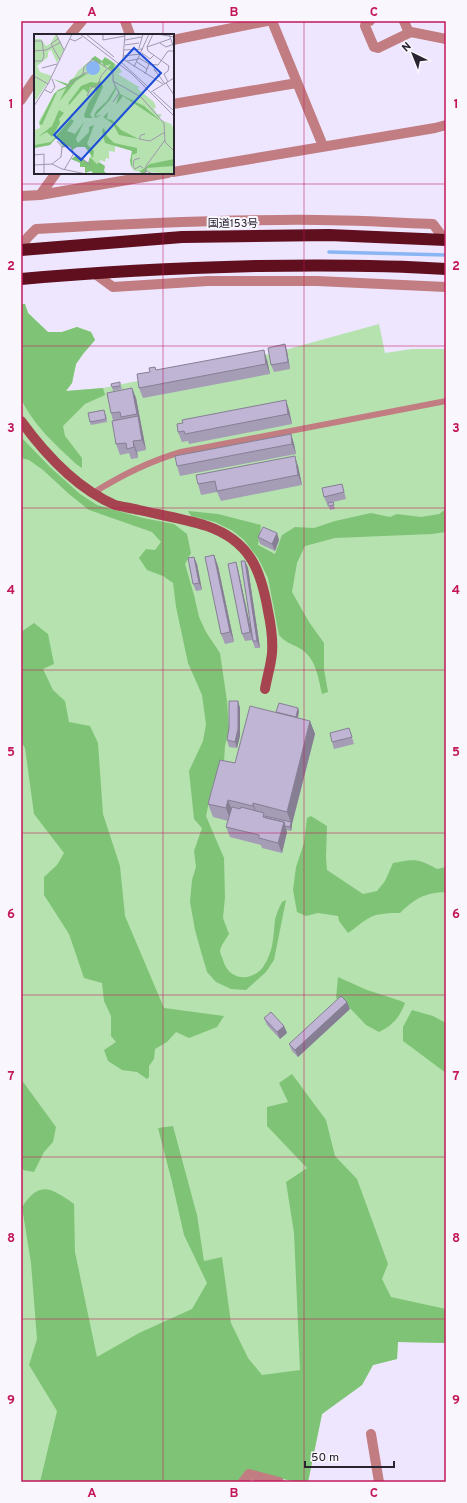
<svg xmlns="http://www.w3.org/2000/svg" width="467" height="1503" viewBox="0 0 467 1503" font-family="Overpass,'Noto Sans JP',sans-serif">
<rect width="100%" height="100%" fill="#eee6ff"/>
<path fill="#b6e2b0" d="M21 304H25L28 313 48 332H62L77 327 91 332 95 340 83 354 76 364 72 383 66 391 103 388 270 354 379 324 385 353 412 349H446V1343L398 1342 397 1359 373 1365 362 1385 322 1414 308 1482H297L250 1472 241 1482H21Z"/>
<path fill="#7fc476" d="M21 304H25L28 313 48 332H62L77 327 91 332 95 340 83 354 76 364 72 383 66 391 103 388 105 395 85 404 63 426 65 436 82 458V468L76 464C54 443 35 427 21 399Z
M21 437 50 467 80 494 97 505 143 518 174 524 187 534 191 553 185 564 194 595 199 617 206 632 220 653 227 701 229 729 225 746 224 763 213 784 206 816 224 858 225 897 223 918 229 934C226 939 221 945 220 951 220 953 222 957 223 960 228 980 251 983 263 967 274 951 273 937 275 920 276 914 279 908 282 902L286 900 274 960 266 972 246 990 231 989 216 982 207 972 202 955 195 930 190 902 192 880 196 867 194 851 202 828 194 819 189 771 203 741 206 724 202 695 188 663 176 607 173 583 163 576 147 570 139 558 146 549 155 550 161 542 152 532 89 510 69 494 43 470 29 460 21 458Z
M446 509V532L432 534 335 538 305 546 297 563 292 592 309 622 324 643V669L328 692 322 694C318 677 316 657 299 648 290 643 286 643 279 635L268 578 258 558 244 540 233 531 215 522 191 516 188 511 218 514 261 525 258 545 275 554 282 535 295 527 314 528 335 521 371 513 390 517 397 514 421 517 439 514Z
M34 623 48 634 54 664 43 669 53 690 65 701 69 722 90 726 98 743 103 814 120 866 125 916 164 1008 224 1016 217 1027 189 1038 176 1032 167 1042 155 1049 154 1059 149 1066V1077L147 1079 137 1072 122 1070 108 1061 104 1050 116 1042 111 1036V1016L104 1001 102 983 84 978 69 934 44 895V877L57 865 64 853 34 814 25 748 21 742V632Z
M311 816 327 826 326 857 327 870 363 894 377 891 385 881 393 863C414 859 418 858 437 869L446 867V892C424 893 416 898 400 913 390 913 378 913 369 918 361 922 355 929 348 933L339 921 338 916 318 913 306 916 297 912 293 890 296 867 304 843 307 818Z
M338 977 367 990 401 1001 405 1003C400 1017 392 1026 379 1032L366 1025 345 1003 336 998Z
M412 1010 433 1016 446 1023V1073L403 1041V1027Z
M292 1074 326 1120 335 1156 357 1179 388 1264 382 1279 391 1297 446 1309V1343L398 1342 397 1359 373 1365 362 1385 322 1414 308 1482H297L250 1472 241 1482H40L57 1411 29 1365 37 1339 31 1263 22 1207C40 1180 51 1188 74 1204L75 1252 97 1357 139 1333 192 1309 207 1283 184 1235 172 1182 158 1128 173 1126 197 1215 204 1261 222 1257 231 1323 248 1358 262 1375 300 1370 294 1233 286 1182 307 1168 267 1126V1107L288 1102 279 1083Z
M21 1079 56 1127 53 1142 44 1152 34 1172 23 1170 21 1165Z"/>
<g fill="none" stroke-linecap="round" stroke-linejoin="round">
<path stroke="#8ab5f4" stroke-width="3.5" d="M329 252 446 255"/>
<path stroke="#c17d81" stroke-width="6" d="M93 493C120 476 150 461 181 452L446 401"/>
<path stroke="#c17d81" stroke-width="10" d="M125 21 130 35
M272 21 323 146
M370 21 366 22 365 26 374 47 378 48 411 32 446 39
M404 21 409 33
M70 35 82 21
M173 40 267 21
M21 100 35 79
M173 104 297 83
M173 172 435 128 446 125
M40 195 56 173
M21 196 40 195 168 173
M21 247 28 237 36 229C118 224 200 220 281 220 332 219 382 222 433 224L445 240
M94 273 113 287 208 281H317L446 287
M371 1434 379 1482
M243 1482 249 1474 279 1482"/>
<path stroke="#a5444f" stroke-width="10" d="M21 421C45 454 78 489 115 505 123 507 131 508 139 510 161 515 185 519 207 526 250 541 261 570 268 611 271 625 273 640 272 653 271 665 267 677 265 689"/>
<path stroke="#600f1f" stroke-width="12" d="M21 250 182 237 329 235 446 240
M21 279C100 272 179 268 258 266 320 265 383 265 446 269"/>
</g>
<path fill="#a59cb6" d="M285 344 287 351 290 369 274 372 271 365Z
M267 360 270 374 143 398 139 388Z
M121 386 122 389 113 391 112 387Z
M132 388 136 398 146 450 137 452 138 458 131 459 129 453 120 455 116 444 113 420 111 413Z
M286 400 289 410 292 424 189 444 188 441 182 442 178 432Z
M106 414 107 422 91 425 90 422Z
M291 434 294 444 296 454 180 476 177 466Z
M298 466 302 485 221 501 217 492 201 495 198 484Z
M342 484 344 491 346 499 333 502 335 509 330 510 328 503 327 504 324 497Z
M277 533 279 540 275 551 260 544 258 537Z
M214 555 218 566 234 642 225 644 221 634Z
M194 557 197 564 202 590 196 591 193 584Z
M245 561 248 568 260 648H255L252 640 245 641 242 634 236 562 238 569 251 629Z
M238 701 240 708V736L237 748 229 747 227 740Z
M298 708 299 712 298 718 310 721 315 734 292 824V826L291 831 286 830 287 832 282 853 262 848 261 845 230 837 226 827 228 821 213 817 208 804 235 763 276 712Z
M349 728 354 744 334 749 332 742Z
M350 1009 298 1057 292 1051 289 1044Z
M264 1018 284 1026 287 1033 280 1039 267 1025Z"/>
<path fill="#867f94" d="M285 344 287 351 290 369 288 362Z
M264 350 267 360 270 374 266 364Z
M132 388 136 398 146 450 142 440Z
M286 400 289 410 292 424 288 414Z
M291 434 294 444 296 454 292 444Z
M133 441 137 452 138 458 134 447Z
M295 456 298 466 302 485 298 475Z
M277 533 279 540 275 551 272 544Z
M214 555 218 566 234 642 230 632Z
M194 557 197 564 202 590 199 583Z
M245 561 248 568 260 648 257 641Z
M236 562 238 569 253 639 250 632Z
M238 701 240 708V736L237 748 235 742Z
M298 708 299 712 295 728 294 725Z
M310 721 315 734 292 824V826L291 831 290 827 291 823 287 812Z
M228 800 233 813 231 822 226 808Z
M253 803 258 817V819L253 806Z
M284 822 287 832 282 853 278 843Z
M347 1002 350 1009 298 1057 295 1050Z
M284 1026 287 1033 280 1039 277 1032Z"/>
<path fill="#c0b5d4" stroke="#867f94" d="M285 344 288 362 271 365 268 348Z
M264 350 266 364 139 388 137 374 150 372 149 368 155 367 156 370Z
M120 382V386L112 387 111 384Z
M132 388 137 414 121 417 120 412 111 413 107 393Z
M286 400 288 414 185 434 184 431 178 432 177 424 183 423 182 420Z
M104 410 106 419 90 422 88 413Z
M138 416 142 440 133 441 134 447 127 449 126 443 116 444 112 421Z
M291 434 292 444 177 466 175 456Z
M295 456 298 475 217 491 215 481 198 484 196 475Z
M342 484 344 492 324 497 322 488Z
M333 502 334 505 328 506V503Z
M263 527 277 533 272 544 258 537Z
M214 555 230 632 221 634 205 557Z
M194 557 199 583 193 584 188 558Z
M241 561H245L257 641H253Z
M236 562 250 632 242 634 228 564Z
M229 701H238V729L235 742 227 740 229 728Z
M279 703 298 708 296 717 276 712Z
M250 706 310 721 287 812 253 803V806L228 800 226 808 208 804 220 760 235 763Z
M349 728 352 737 332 742 330 733Z
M232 807 240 809 241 807 264 813 263 817 284 822 278 843 259 838V835L226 827Z
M265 816 291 822 290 827 285 826 284 822 266 818Z
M341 996 347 1002 295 1050 289 1044Z
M271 1012 284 1026 277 1032 264 1018Z"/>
<path fill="none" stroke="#c2185b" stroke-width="1" stroke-opacity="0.55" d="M163 21V35M304 21V1482M163 173V1482M21 184H446M21 346H446M21 508H446M21 670H446M21 833H446M21 995H446M21 1157H446M21 1319H446"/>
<g text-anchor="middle" stroke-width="4" stroke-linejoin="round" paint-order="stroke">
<g font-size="11" fill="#28232f" stroke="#f9f6fd">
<text x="233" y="227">国道153号</text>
</g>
</g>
<g transform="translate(34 34)">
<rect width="140" height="140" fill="#eee6ff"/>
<path d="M22 0 30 16 23 29 17 16 14 18V23L3 32 6 38 18 42 2 66 0 64V5H7L12 12 16 10ZM61 22 69 29 75 25 85 33 88 38 84 40 105 53 104 55 120 68 122 73 120 75 123 80H128L125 85 137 90 140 95V140L100 137 96 131 98 117 88 112H81V118L75 117V125L72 124 71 128 67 126 63 130 55 123 58 121 51 113H43L38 116 36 112 26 110 25 105H21L16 111 0 114V96L6 94 5 87 20 60 35 51 44 37Z" fill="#b6e2b0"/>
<path d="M61 22 68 27 71 23 81 30 79 37 74 34 77 30 70 32 68 28 65 30 57 25ZM78 38 82 55 76 66 61 82 68 81 61 84 60 81 63 76 73 67 81 54ZM49 40H53L42 47 25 68 32 54 23 58 8 91 5 90 20 60 24 56 33 52 19 45 34 50 36 46ZM66 46 69 53 56 81 59 84H51L50 81 55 68 62 58 60 53H56L54 59 50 55 48 56 36 70 34 71 35 68 47 52 57 48 63 49ZM84 54 86 60 110 72 128 88 89 62 82 71 85 60ZM25 76 30 79 25 85 26 89 18 103 13 98 4 103 18 92ZM74 78 73 85 78 86 87 96 105 105 85 101 79 90 69 83ZM37 85 40 87 33 97 41 100 50 88 42 105 44 109 55 98V93L60 91 53 110 60 117 59 124 51 113H43L38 116 36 112 29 113 25 105H21L16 111 0 114 1 111 17 108ZM70 94 73 102 80 109 103 114V119L98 121V133L96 127 98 117 71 109 68 96ZM43 121 54 129 56 123 63 130 65 128 71 132 70 137 73 140H60L57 137 51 139V133H46V129L37 125ZM140 125V132L113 134 112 140 105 138 116 130Z" fill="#7fc476"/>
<path d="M52 34a7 7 0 1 1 14 0a7 7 0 1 1-14 0Z" fill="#8ab5f4"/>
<path fill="none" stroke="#9f98ac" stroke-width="1" d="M22 0 30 16M46 0 98 40 140 82M52 0 80 23M119 0 113 13 114 17 135 32 134 37 130 40 134 48M124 0 140 3M135 0 140 14M69 1V6L91 2M25 4 17 10 26 26M36 5 41 7 48 3M91 6 108 3M0 7H8L10 22 8 27H0M126 9 132 13 140 10M91 11 105 9M113 13 136 5M105 14 109 0M90 16 109 15M0 17 12 16 27 8M108 19 116 25 120 21M89 22 107 20M105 24 115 30 111 40M89 25 129 50M93 27 105 25M103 28 113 35M88 29 113 52M115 30 124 31 134 17H140M100 33 115 0M8 34 23 30M122 38 120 35 131 50M49 40 50 33 59 25 79 38M0 42 14 50M79 47 107 63 130 89 131 108 140 117M132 49 140 61M32 53 50 39H54M11 56 17 59 21 53 18 45M117 58 140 44M119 58 140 77M53 62 57 54 64 51 67 42 73 35M79 68 85 59 79 47V38L89 25 91 0M0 72 14 50 38 0M111 100 107 101 105 105 116 107 131 98M28 113 36 112 40 119 57 131M0 121 10 120V140M106 124 100 126 99 132 101 135 106 132 109 134M18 130 28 135 52 140M0 131 18 130 27 123 28 113 23 107M30 136 40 119M112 137V132L131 106M108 140 112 137 119 140"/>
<path fill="#1d4ed8" fill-opacity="0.15" stroke="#1d4ed8" stroke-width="2" d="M100 14 127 39 47 126 20 101Z"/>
<rect width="140" height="140" fill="none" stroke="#28232f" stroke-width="2"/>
</g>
<rect width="467" height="1503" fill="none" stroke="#f9f6fd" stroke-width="44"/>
<g transform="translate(413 54) rotate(317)" stroke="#f9f6fd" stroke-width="3" paint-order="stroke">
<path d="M0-3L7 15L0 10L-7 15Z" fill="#28232f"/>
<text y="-6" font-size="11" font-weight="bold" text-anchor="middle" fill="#28232f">N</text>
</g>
<path d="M305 1461v6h89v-6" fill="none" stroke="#28232f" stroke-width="2"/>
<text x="311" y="1461" font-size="12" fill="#28232f" stroke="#f9f6fd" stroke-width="3" paint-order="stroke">50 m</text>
<rect x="22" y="22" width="423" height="1459" fill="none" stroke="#c2185b" stroke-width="1.5"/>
<g font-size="13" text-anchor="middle" font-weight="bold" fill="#c2185b">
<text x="92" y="16">A</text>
<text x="234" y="16">B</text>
<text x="374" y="16">C</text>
<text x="11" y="108">1</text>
<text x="456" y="108">1</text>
<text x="11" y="270">2</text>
<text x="456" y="270">2</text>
<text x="11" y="432">3</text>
<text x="456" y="432">3</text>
<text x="11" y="594">4</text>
<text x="456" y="594">4</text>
<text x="11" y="756">5</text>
<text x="456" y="756">5</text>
<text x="11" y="918">6</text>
<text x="456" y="918">6</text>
<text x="11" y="1080">7</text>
<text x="456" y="1080">7</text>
<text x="11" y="1242">8</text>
<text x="456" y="1242">8</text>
<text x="11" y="1404">9</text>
<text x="456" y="1404">9</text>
<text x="92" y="1497">A</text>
<text x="234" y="1497">B</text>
<text x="374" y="1497">C</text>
</g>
</svg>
